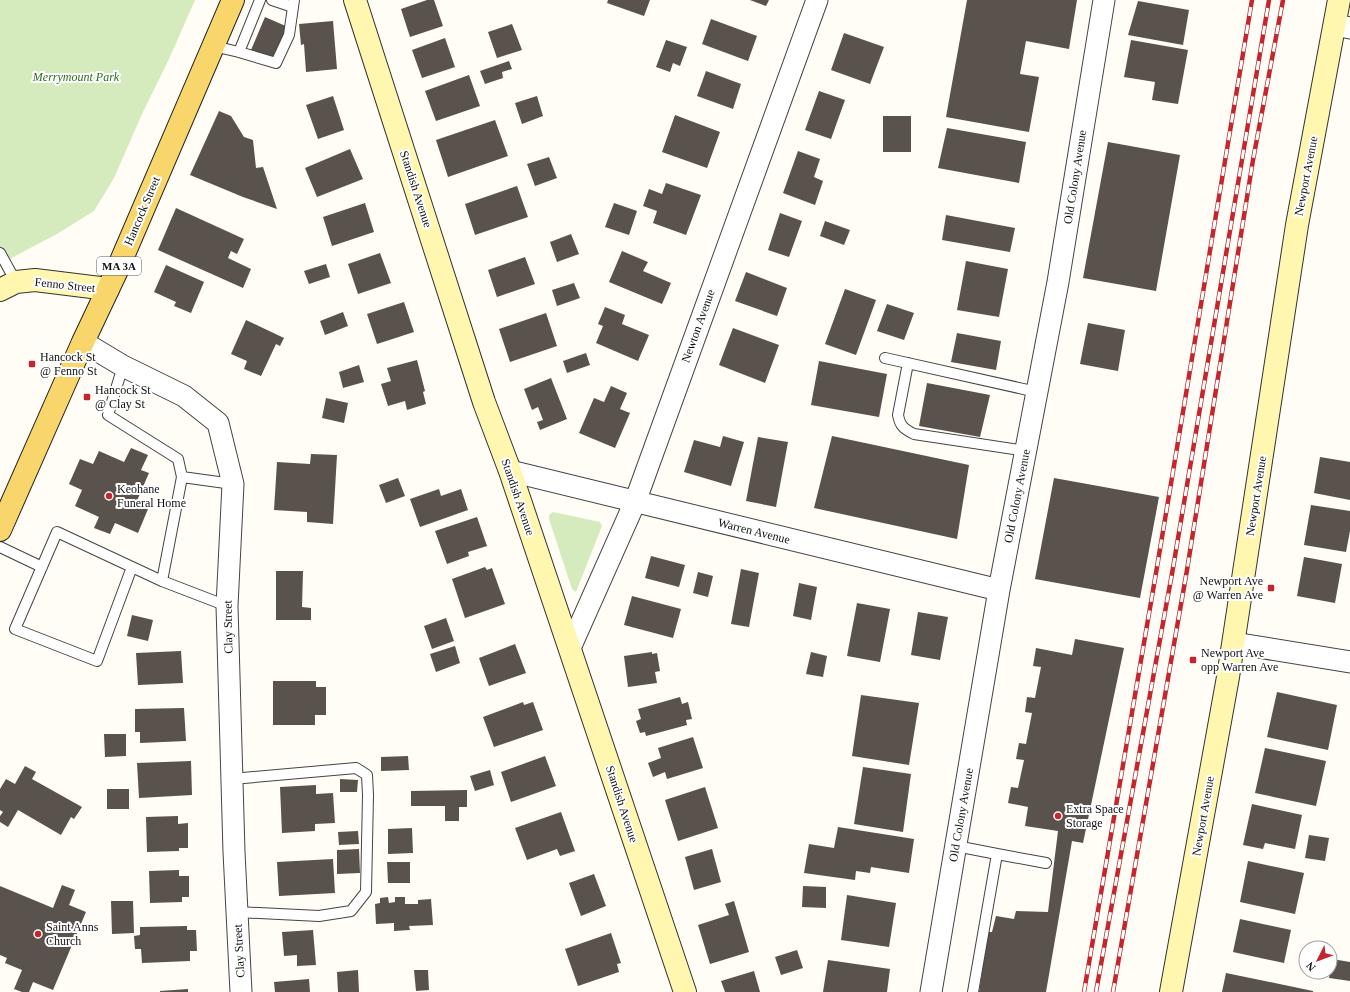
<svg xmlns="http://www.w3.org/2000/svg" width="1350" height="992" viewBox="0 0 1350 992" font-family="Georgia,serif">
<rect width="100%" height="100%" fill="#fffdf5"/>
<path fill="#d5ebbd" d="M0 0H195L169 59 142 114 114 178 94 211 57 234 0 264Z
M553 512 600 522 602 526 576 592 572 589 549 519V515Z"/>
<path fill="#5a524d" d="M427 0H434L443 26 410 37 401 9Z
M608 0H650L644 16 607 3Z
M750 0H769L766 6Z
M967 0H1077L1069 49 1026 41 1020 74 1039 77 1029 132 946 117Z
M1138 1 1189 10 1183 45 1128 35Z
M265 17 288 27 275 59 251 50Z
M711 19 757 36 748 61 702 44Z
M333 21 337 69 306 72 304 44 301 45 299 24Z
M512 24 522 50 497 58 488 32Z
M844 33 884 47 870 84 831 70Z
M445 38 455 67 422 78 412 50Z
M666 40 687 47 680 66 673 63 670 72 656 67Z
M1131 40 1188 50 1178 104 1152 100 1155 82 1124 77Z
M509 61 512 69 502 72 503 78 485 84 480 71Z
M706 71 741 84 733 109 697 96Z
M469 75 480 106 436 121 425 91Z
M819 91 845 100 831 139 805 130Z
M333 96 344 130 318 139 306 105Z
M537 96 543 116 522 124 515 103Z
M219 111 231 116 244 137 253 140 256 168 263 167 277 209 243 197 190 175Z
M675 115 720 132 707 168 662 152Z
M883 116H911V152H883Z
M495 120 508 156 448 177 436 140Z
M947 128 1026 142 1019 183 938 168Z
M1108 142 1180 155 1156 291 1083 278Z
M350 149 363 179 317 197 305 168Z
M798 151 820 159 814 177 823 181 815 205 783 193Z
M549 157 557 178 535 186 527 164Z
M666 183 701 195 686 235 653 223 657 211 643 206 649 189 662 194Z
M517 186 528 217 475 235 465 204Z
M365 203 374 232 332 246 323 217Z
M614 203 637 211 629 235 605 227Z
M176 208 244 239 237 254 231 251 228 258 251 269 243 288 158 250Z
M780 213 802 221 789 257 768 250Z
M946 215 1015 228 1010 252 942 240Z
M825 221 850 230 844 245 820 236Z
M571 234 579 254 557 262 550 242Z
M622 251 648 262 643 271 671 283 662 304 609 282Z
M380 253 391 283 358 294 348 264Z
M525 257 535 284 497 297 488 270Z
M966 261 1008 269 999 317 957 310Z
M326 264 330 277 309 284 304 271Z
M166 265 204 282 191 313 174 306 176 302 154 292Z
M746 272 787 288 777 316 735 301Z
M574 283 580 298 557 306 552 290Z
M845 289 876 300 856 355 825 344Z
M404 302 414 332 377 344 367 314Z
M887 304 914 313 904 340 877 331Z
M605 307 625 315 622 324 649 335 638 361 596 343 603 326 598 324Z
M343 312 348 326 325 335 320 321Z
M546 313 557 346 510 362 499 329Z
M246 320 284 338 280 346 276 344 261 376 244 369 247 361 231 354Z
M1088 323 1125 330 1118 371 1080 364Z
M733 328 779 345 765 383 719 365Z
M957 333 1001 341 996 370 951 362Z
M586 353 590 365 567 373 563 361Z
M417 360 425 391 423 392 426 404 407 410 405 401 388 406 381 384 391 381 387 368Z
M819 361 887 374 879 417 811 405Z
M359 365 364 382 343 388 339 372Z
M551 378 567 419 540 430 537 422 543 420 538 407 532 410 524 389Z
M927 383 990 395 980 437 919 426Z
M611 386 627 393 620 409 630 413 615 448 579 433 594 398 604 402Z
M326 398 348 403 344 423 322 418Z
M723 436 744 442 731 486 684 472 694 440 720 447Z
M832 436 969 465 957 539 814 508Z
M758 437 788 442 776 507 746 501Z
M131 448 148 455 141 470 149 473 136 503 148 509 138 533 115 523 110 534 94 528 99 517 75 506 82 490 69 484 80 459 93 464 99 451 124 462Z
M311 454 337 455 333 524 307 522V512L274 510 277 462 310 464Z
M1320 457 1350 462V500L1314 493Z
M398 478 405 496 386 503 379 485Z
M1054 478 1159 497 1140 598 1035 579Z
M439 489 441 496 461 489 468 510 420 527 410 499Z
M1311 505 1350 511V531L1346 552 1304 545Z
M477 517 487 546 468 552 469 556 447 564 435 531Z
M651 556 685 565 679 587 645 578Z
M1304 557 1342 564 1335 603 1297 596Z
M485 567 487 570 492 568 505 604 465 618 452 579Z
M741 569 759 573 749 627 731 624Z
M276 571H303L302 607 311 608V620H276Z
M698 572 713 576 708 597 693 593Z
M799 583 817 587 811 620 793 616Z
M632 596 681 609 673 638 624 625Z
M857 603 890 609 880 662 847 656Z
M918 612 948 617 940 660 911 655Z
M132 615 153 620 148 641 127 636Z
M446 618 454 641 432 649 424 626Z
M1075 639 1124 648 1083 843 1072 841 1046 992H979L988 932H992L996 916 1014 919 1016 911 1048 912 1058 831 1025 826 1028 807 1008 803 1011 787 1018 788 1024 760 1016 759 1019 743 1026 744 1032 713 1025 712 1027 697 1035 698 1041 667 1033 666 1036 648 1072 655Z
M515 644 526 673 489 686 479 658Z
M455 646 460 663 436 672 430 654Z
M181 651 183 683 138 685 136 653Z
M652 652V654L657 653 660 671 655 672 657 683 628 687 624 656Z
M811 652 827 656 823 677 806 674Z
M273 681H316V687H326V715H315V725H273Z
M1277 692 1337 705 1328 750 1267 737Z
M861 695 919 703 909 765 852 756Z
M680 697 682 704 688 702 692 719 686 720 687 725 646 736 645 732 640 733 636 721 641 719 638 709Z
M523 702 524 705 533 702 543 730 494 747 483 717Z
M184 708 186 741 140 743V732H135V709Z
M104 734H126V756L105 757Z
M693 737 703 768 667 779 665 772 653 777 648 763 661 758 658 748Z
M1265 748 1326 761 1316 806 1255 793Z
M408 756 409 770 381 771V757Z
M545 756 556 786 511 802 501 772Z
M191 761 192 795 139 798 137 763Z
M25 766 36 772 32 779 82 807 74 819 71 817 61 835 18 810 8 827 0 822V816L3 812 0 810V789L6 779 15 784Z
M863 767 911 774 903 832 854 824Z
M490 770 494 785 475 791 470 776Z
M340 779 358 780 357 792H340Z
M316 785V794L333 793 335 823 315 824V831L282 833 280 787Z
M705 787 718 828 678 841 665 800Z
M107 789H129V809H107Z
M467 790V807H459V821H445V806H411V791Z
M1252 804 1302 815 1295 849 1265 843 1263 849 1243 845Z
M561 812 575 851 560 856 557 849 527 860 515 828Z
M178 816V824L188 823V848H179V851L147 852 146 817Z
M838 827 914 839 909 873 871 867 870 873 856 871 855 880 804 873 809 844 834 848Z
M412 828 413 853 388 854V829Z
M358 831 359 844 339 845 338 832Z
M1309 835 1329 838 1325 861 1305 858Z
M359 849 360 873 337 874V850Z
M712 849 721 882 694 890 685 857Z
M333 859 335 893 279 896 277 862Z
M1248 861 1304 873 1295 914 1240 902Z
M387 862H410V883H388Z
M179 870V876H189V897H182V902L150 903 149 871Z
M594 874 606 906 581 916 569 883Z
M62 885 75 890 69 905 86 912 53 990 33 982 29 992H22L14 989 22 970 5 963 7 958 0 955V886L53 908Z
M803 886 826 887V908L802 907Z
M847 895 896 903 889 947 841 940Z
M388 897 389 903 395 902V897H405V904H418V900L431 899 433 925 409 926 410 930 394 931V923L376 924 375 904 380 903V898Z
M111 901H133L134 933 112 934Z
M734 901 749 952 710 964 698 925 729 915 725 904Z
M1240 919 1291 930 1284 963 1233 952Z
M187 926V930H196L197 951H190V961L142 963 141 949H135L134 936 140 935V927Z
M313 930 316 965 297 966V955L284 956 282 932Z
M611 933 621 963 617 964 619 972 578 986 565 949Z
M797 950 803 968 781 975 775 957Z
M1332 959 1350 962V981L1329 978Z
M828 960 890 969 887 992H823Z
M358 970 359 992H338L337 972Z
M414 970H428L429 990 416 991Z
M754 971 760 992H725L721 981Z
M1226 973 1313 991V992H1222Z
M309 979 310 992H275L274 982Z
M188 989V992H160V991Z"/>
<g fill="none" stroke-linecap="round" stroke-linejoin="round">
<defs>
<path id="lane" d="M272 0 293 7
M213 46 239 52 276 63 289 35 294 0
M239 52 260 0
M0 253 16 282
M885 358 1037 392
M908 363 898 415C900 426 904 429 914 434L1026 451
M123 366 108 415 178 459 182 477
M0 547 42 567
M132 567 97 661 15 629 57 532 162 581
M227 606 162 581 182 477 233 484
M232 779 356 768 367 775 368 795 366 892 351 911 319 916 237 912
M956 846 997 854 973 992
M997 854 1046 863"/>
<path id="street" d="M1335 25 1350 28
M83 342 123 366 184 396 218 423 233 484 227 606 234 852 241 992
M510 471 999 590
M1234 643 1350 662
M570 648 635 502 817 0
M931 992 999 590 1058 282 1104 0"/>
<path id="secondary" d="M355 0 484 402 510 471 685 992
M0 290 16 282 35 280 108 289
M1171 992 1228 677 1297 225 1339 0"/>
<path id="primary" d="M0 530 83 342 118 268 233 0"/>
</defs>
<use href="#lane" stroke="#444" stroke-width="12"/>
<use href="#street" stroke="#444" stroke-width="23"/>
<use href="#secondary" stroke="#333" stroke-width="24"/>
<use href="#primary" stroke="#222" stroke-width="24"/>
<use href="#lane" stroke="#fff" stroke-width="10"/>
<use href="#street" stroke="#fff" stroke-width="21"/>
<use href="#secondary" stroke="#fff6b0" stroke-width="22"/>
<use href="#primary" stroke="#f9d66b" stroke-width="22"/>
<defs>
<path id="rail" d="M1084 992 1156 573 1252 0
M1096 992 1173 568 1269 0
M1113 992 1187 570 1253 160 1283 0"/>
</defs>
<use href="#rail" stroke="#c4262e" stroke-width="4.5"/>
<use href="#rail" stroke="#fff" stroke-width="3" stroke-dasharray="9" stroke-linecap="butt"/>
</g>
<g fill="#c4262e" stroke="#fff" stroke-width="1.5">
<rect x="28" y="360" width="8" height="8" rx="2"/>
<rect x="83" y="393" width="8" height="8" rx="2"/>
<circle cx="109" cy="496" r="4"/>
<rect x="1267" y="584" width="8" height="8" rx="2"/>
<rect x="1189" y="656" width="8" height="8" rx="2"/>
<circle cx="1058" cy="816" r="4"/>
<circle cx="38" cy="934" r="4"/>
</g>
<g text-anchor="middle" stroke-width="4" stroke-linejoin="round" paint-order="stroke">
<rect fill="#fff" stroke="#585858" stroke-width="1" x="97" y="257" width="44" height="18" rx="3"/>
<g font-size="11" font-weight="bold" fill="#111">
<text x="119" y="270">MA 3A</text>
</g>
<g font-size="12" font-style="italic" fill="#2f6b1f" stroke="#fff">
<text x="76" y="81">Merrymount Park</text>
</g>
<g font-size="12" fill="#111" stroke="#fff">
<text transform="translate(1306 176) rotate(-79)" y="4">Newport Avenue</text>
<text transform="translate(1075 177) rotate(-81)" y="4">Old Colony Avenue</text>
<text transform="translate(416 189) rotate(72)" y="4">Standish Avenue</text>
<text transform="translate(142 211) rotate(-67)" y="4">Hancock Street</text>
<text transform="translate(65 285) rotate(6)" y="4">Fenno Street</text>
<text transform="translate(698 326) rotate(-70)" y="4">Newton Avenue</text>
<text transform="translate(1017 496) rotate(-79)" y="4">Old Colony Avenue</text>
<text transform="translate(1256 496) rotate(-81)" y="4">Newport Avenue</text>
<text transform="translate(518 497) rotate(71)" y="4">Standish Avenue</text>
<text transform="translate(754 531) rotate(14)" y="4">Warren Avenue</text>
<text transform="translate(228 627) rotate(-91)" y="4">Clay Street</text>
<text transform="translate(622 804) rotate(72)" y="4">Standish Avenue</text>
<text transform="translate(961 815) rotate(-80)" y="4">Old Colony Avenue</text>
<text transform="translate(1203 816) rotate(-80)" y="4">Newport Avenue</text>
<text transform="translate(239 951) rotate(-93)" y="4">Clay Street</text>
</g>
<g font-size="12" fill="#111" stroke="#fff" text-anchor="start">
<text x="40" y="361">Hancock St<tspan x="40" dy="14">@ Fenno St</tspan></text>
<text x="95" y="394">Hancock St<tspan x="95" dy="14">@ Clay St</tspan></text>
<text x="117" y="493">Keohane<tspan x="117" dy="14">Funeral Home</tspan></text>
<text x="1263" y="585" text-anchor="end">Newport Ave<tspan x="1263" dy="14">@ Warren Ave</tspan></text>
<text x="1201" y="657">Newport Ave<tspan x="1201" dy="14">opp Warren Ave</tspan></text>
<text x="1066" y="813">Extra Space<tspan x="1066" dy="14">Storage</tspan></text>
<text x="46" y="931">Saint Anns<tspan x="46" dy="14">Church</tspan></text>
</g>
</g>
<g transform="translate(1318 960) rotate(228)"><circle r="19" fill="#ffffff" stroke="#a0a0a0"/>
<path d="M0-3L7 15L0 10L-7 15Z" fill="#c4262e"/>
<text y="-6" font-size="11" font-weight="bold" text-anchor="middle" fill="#111111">N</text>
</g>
</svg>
